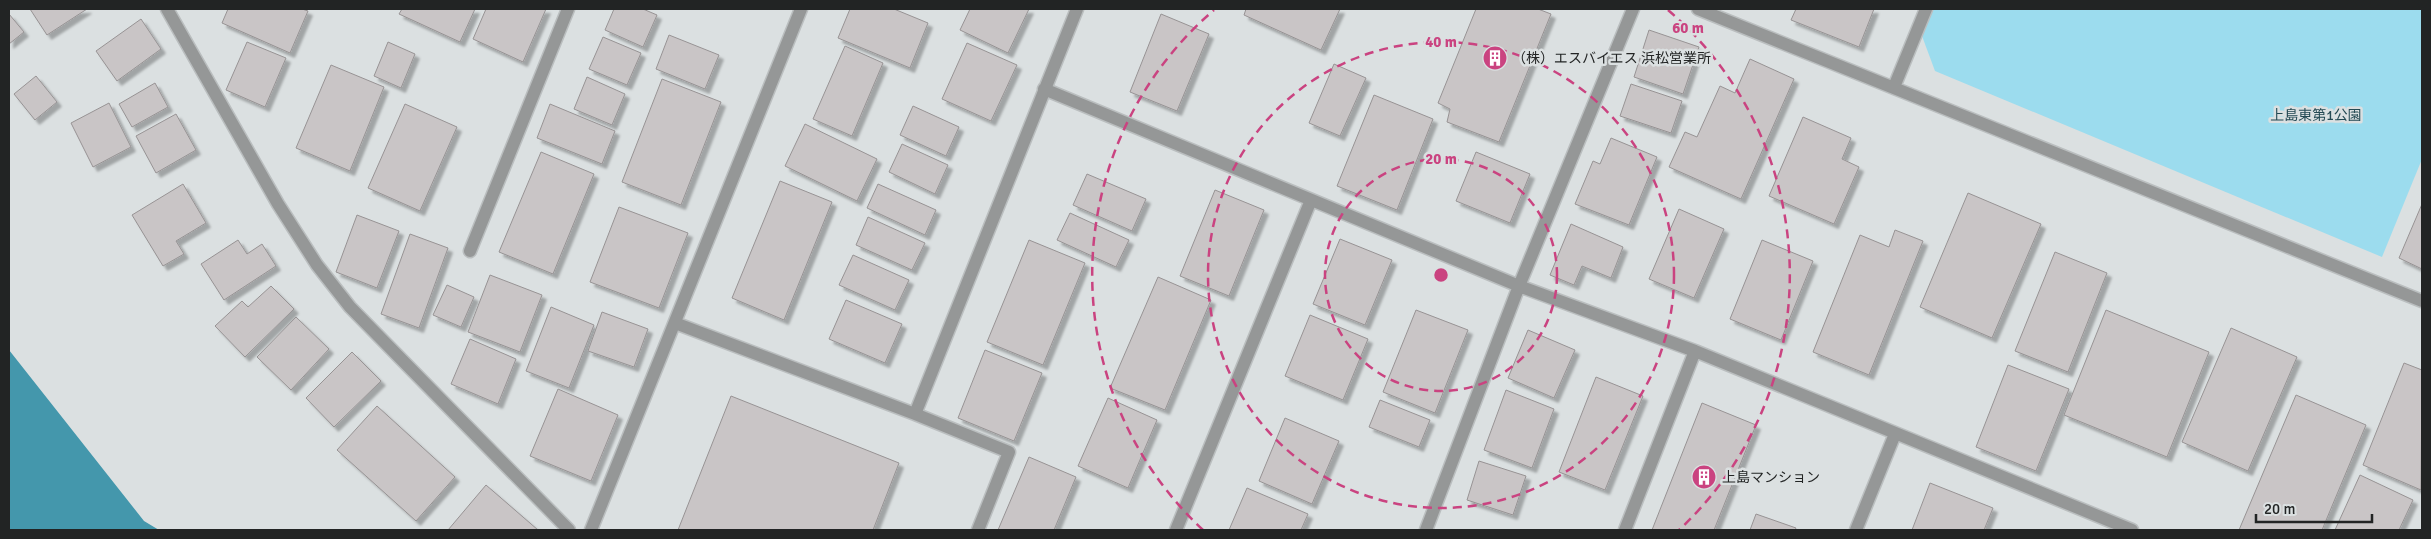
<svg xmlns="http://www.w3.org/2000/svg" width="2431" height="539" viewBox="0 0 2431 539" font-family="Signika,'Noto Sans JP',sans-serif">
<defs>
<filter id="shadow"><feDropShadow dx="4.5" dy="4.5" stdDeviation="1" flood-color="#0004"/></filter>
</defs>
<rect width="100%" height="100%" fill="#dbe0e1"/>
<path fill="#9cdcee" d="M1933 9H2422V159L2382 257 1935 71 1922 36Z"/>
<path fill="#4497ac" d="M9 350 144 521 159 530H9Z"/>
<path fill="#c9c5c6" stroke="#979394" filter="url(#shadow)" d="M30 9H87L47 35Z
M228 9H302L308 11 290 53 222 23Z
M402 9H475L460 42 399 14Z
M486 9H546L523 62 473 39Z
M614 9H643L657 15 643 47 605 30Z
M850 9H894L928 23 910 68 838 38Z
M970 9H1029L1008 53 960 30Z
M1246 9H1340L1321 50 1244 15Z
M1476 9H1538L1551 14 1499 142 1447 122 1450 109 1438 103Z
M1796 9H1874L1859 47 1791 20Z
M9 14 24 32 9 44Z
M1161 14 1209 34 1177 111 1130 92Z
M141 19 161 49 117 81 96 51Z
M1649 30 1699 47 1683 94 1634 77Z
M669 35 719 55 705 89 656 69Z
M603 37 641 53 627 85 589 69Z
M247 42 286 58 265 107 226 90Z
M388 42 415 54 401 88 374 76Z
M967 43 1017 65 991 121 942 99Z
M845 46 883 63 852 136 813 119Z
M1750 59 1794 79 1741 199 1669 167 1685 132 1697 137 1720 86 1735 93Z
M1334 64 1366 78 1340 136 1309 123Z
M331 65 384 87 350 171 296 148Z
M36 76 57 102 35 120 14 94Z
M587 77 625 94 612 125 574 109Z
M662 79 721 102 681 205 622 182Z
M155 83 168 107 132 127 119 104Z
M1631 84 1682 101 1671 133 1620 116Z
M1374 95 1433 119 1397 210 1337 186Z
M109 103 131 147 93 167 71 123Z
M405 104 457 127 420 211 368 188Z
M550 104 615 131 602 164 537 138Z
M913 106 959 127 946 156 900 135Z
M176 114 196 150 156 173 136 136Z
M1803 117 1851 138 1842 159 1859 167 1834 224 1769 196Z
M805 124 877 159 857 201 785 166Z
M1611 138 1657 157 1629 225 1575 204 1593 161 1600 164Z
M902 144 948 165 935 194 889 172Z
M541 152 594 174 553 274 499 252Z
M1476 152 1530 174 1510 223 1456 201Z
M1087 174 1146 199 1132 231 1073 205Z
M780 181 832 202 784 320 732 298Z
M183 184 206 223 176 241 184 254 163 266 132 215Z
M878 184 936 210 925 235 867 208Z
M1215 190 1264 210 1229 296 1180 276Z
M1968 193 2041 224 1992 338 1920 307Z
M2422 204V269L2399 258Z
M619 207 688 233 659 308 590 282Z
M1679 209 1724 229 1694 298 1649 279Z
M1070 213 1129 240 1116 267 1057 240Z
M357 215 399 231 377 288 336 272Z
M868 217 925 243 912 270 856 245Z
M1571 224 1623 247 1611 278 1582 266 1574 285 1550 275Z
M1895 230 1923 241 1869 375 1813 352 1860 235 1889 247Z
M410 234 448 248 419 328 381 314Z
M1340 239 1392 260 1365 325 1313 304Z
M238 240 247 254 262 244 276 266 224 300 201 264Z
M1029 240 1085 263 1043 365 987 342Z
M1762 240 1813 261 1781 340 1730 319Z
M2055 252 2107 273 2068 372 2015 351Z
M853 255 909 280 895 310 839 285Z
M490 275 542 295 520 352 468 332Z
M1158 277 1211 300 1165 410 1110 388Z
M447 285 474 297 461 327 433 315Z
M271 286 294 309 245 357 215 326 242 301 248 307Z
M846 300 902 324 885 363 829 339Z
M551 307 594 325 569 388 526 371Z
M1416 310 1468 330 1435 413 1383 392Z
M2106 310 2209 352 2167 457 2064 415Z
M602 312 648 329 634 367 588 351Z
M1310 315 1368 339 1343 400 1285 376Z
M296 317 329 349 291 390 257 357Z
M2231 328 2297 357 2248 471 2182 442Z
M1528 330 1575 350 1554 398 1508 378Z
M470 339 516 359 498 404 451 384Z
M985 350 1042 373 1014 441 958 418Z
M352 352 381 381 334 427 306 398Z
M2404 363 2422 370 2421 490 2363 465Z
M2008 365 2069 389 2036 471 1976 447Z
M1596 377 1643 396 1605 490 1559 472Z
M558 389 618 415 591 481 530 456Z
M1506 390 1554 409 1532 468 1484 450Z
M2296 395 2366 425 2322 530H2239Z
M731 396 899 463 873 530H678Z
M1108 398 1157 420 1128 488 1078 466Z
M1380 400 1430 420 1419 447 1369 427Z
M1702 403 1756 425 1714 530H1652Z
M377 406 455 477 416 521 337 450Z
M1285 418 1339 441 1312 504 1259 481Z
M1029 457 1076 477 1054 530H998Z
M1479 461 1526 476 1513 515 1467 500Z
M2360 475 2413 500 2399 530H2335Z
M1930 483 1993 508 1984 530H1912Z
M486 485 538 530H448Z
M1247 488 1308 514 1301 530H1229Z
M1756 514 1796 528 1795 530H1750Z"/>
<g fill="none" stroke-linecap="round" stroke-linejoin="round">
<defs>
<path id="minor" d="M167 9 278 204 317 265 350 307 569 530
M1698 9 2422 301
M1894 87 1926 9
M1044 89 1519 286 1695 351 2132 530
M470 251 568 9
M675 323 915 414 1077 9
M915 414 1009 452 978 530
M591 530 801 9
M1176 530 1311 200
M1426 530 1519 286 1633 9
M1625 530 1695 351
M1856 530 1895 434"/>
</defs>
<use href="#minor" stroke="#babebf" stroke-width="15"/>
<use href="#minor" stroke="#959797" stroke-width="12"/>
</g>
<g fill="none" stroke="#ca4380" stroke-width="2.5" stroke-dasharray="9 6">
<circle cx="1441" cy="275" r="116"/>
<circle cx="1441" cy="275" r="233"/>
<path d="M1203 530A349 349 0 0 1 1214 10M1668 10A349 349 0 0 1 1679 530"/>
</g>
<defs>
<symbol id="building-disc" viewBox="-11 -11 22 22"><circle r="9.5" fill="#ca4380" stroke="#dbe0e1"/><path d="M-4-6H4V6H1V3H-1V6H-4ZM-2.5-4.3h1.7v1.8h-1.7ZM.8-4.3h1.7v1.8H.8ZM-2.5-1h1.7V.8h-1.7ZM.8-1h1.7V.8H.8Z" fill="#fff"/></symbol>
</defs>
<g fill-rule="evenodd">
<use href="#building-disc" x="1481" y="44" width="28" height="28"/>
<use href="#building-disc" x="1690" y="463" width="28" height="28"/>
</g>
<g text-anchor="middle" stroke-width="5" stroke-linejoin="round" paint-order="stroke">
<g font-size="14" fill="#222424" stroke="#dbe0e1" text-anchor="start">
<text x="1512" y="63">（株）エスバイエス 浜松営業所</text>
<text x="1722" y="482">上島マンション</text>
</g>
<g font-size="14" fill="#234953" stroke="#dbe0e1">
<text x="2316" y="120">上島東第1公園</text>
</g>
</g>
<circle cx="1441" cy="275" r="8" fill="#ca4380" stroke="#dbe0e1" stroke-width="2.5"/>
<g font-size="15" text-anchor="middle" font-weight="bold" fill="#ca4380" stroke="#dbe0e1" stroke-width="5" stroke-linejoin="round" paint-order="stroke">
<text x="1688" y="33">60 m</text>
<text x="1441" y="47">40 m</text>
<text x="1441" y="164">20 m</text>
</g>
<rect width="2431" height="539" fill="none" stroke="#222424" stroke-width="20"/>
<path d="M2256 514v8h116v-8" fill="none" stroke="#222424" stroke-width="2.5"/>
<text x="2264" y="514" font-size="15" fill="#222424" stroke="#dbe0e1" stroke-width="4" paint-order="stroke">20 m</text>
</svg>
